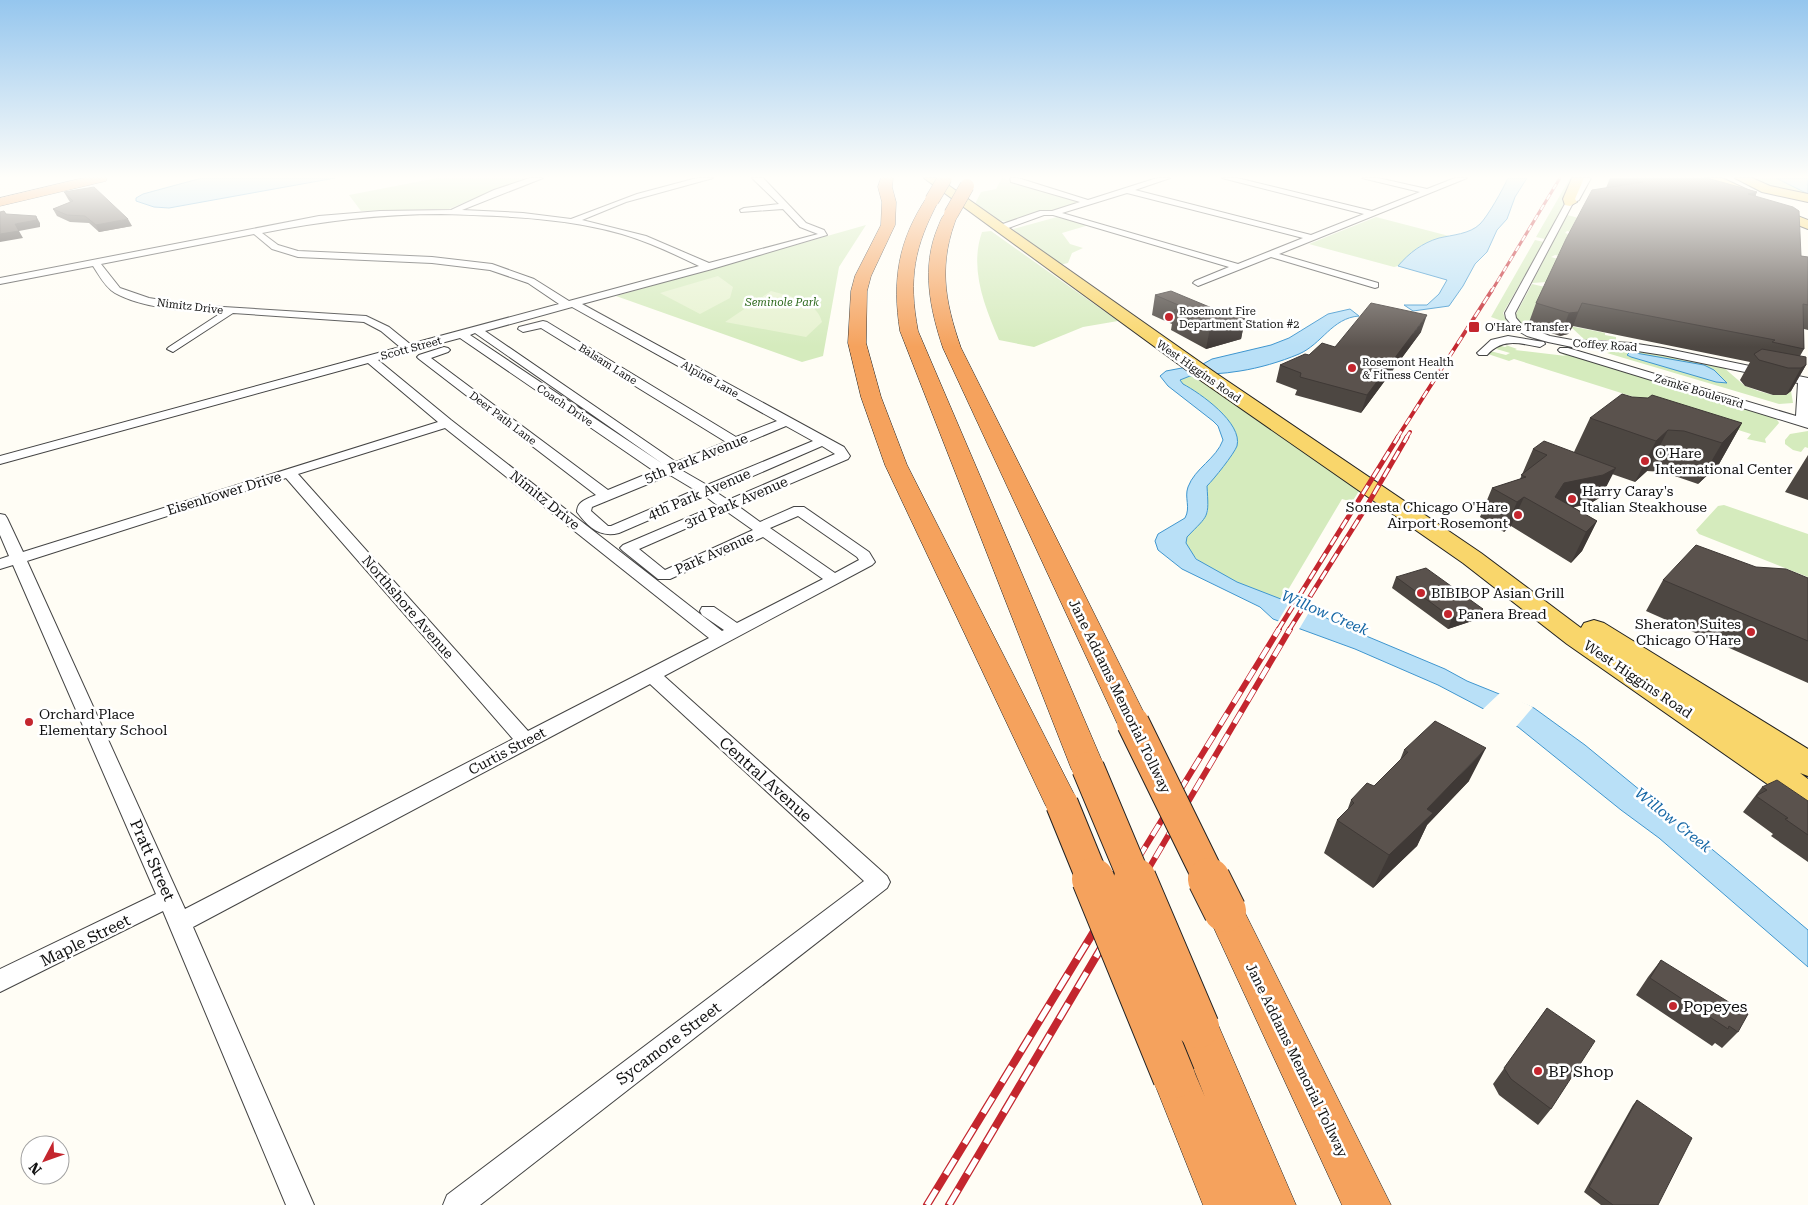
<svg xmlns="http://www.w3.org/2000/svg" width="1808" height="1205" viewBox="0 0 1808 1205" font-family="'Roboto Serif',serif">
<rect width="100%" height="100%" fill="#fffdf5"/>
<path fill="#d5ebbd" d="M437 178H530L492 191 449 209 361 211 349 195Z
M1002 178 1071 198 1081 201 1080 203 1008 222 997 220 975 204 981 192 996 189Z
M1570 178H1574L1570 193 1545 239 1536 237Z
M1744 178H1808V197L1790 194Z
M1567 215 1579 218 1572 232 1567 231 1565 233 1571 235 1560 256 1555 255 1551 257 1558 259 1547 282 1532 283Z
M1057 217 1089 225 1062 233 1070 244 1083 248 1072 253 1068 263 1059 265 1013 229Z
M1376 217 1449 236 1420 246 1398 266 1394 267 1309 244Z
M866 225 839 267 823 356 802 362 616 296Z
M991 231 1118 321 1083 327 1034 347 999 340C985 307 969 269 982 232Z
M1535 240 1544 242 1503 313 1507 322 1520 330 1500 326 1502 321 1491 317Z
M1532 284 1545 287 1527 326 1529 327C1522 328 1517 322 1515 316Z
M1570 326 1605 333V335L1616 337V340H1598L1601 343 1587 342Z
M1503 344 1517 349 1515 350 1566 356 1560 353H1562L1773 417 1778 421 1779 423 1765 439 1766 443 1747 439 1751 434 1514 359 1509 361 1488 354 1490 351 1506 355 1510 353 1493 348 1498 345 1505 347 1507 346Z
M1616 348 1640 349 1723 367 1745 386 1758 391 1773 395H1786L1791 391 1793 403 1779 404 1607 353 1618 350Z
M1193 376 1359 491 1352 502 1342 499 1285 595 1292 598 1289 603C1266 594 1191 569 1186 543 1184 536 1203 518 1208 512L1207 486 1230 458 1237 445C1235 412 1201 402 1180 382L1182 378Z
M1808 431V448L1805 447 1801 452 1793 450 1785 444V440L1790 434Z
M1724 505 1808 534V577L1699 534 1696 530 1718 506Z"/>
<path fill="#e6f2cf" d="M718 276 733 287 730 298 700 314 660 293Z
M771 291C790 296 817 301 822 322L806 337 725 322Z"/>
<path fill="#b9e0f7" stroke="#3f96cf" d="M202 178H335L169 208 154 207 136 201V198L143 194Z
M1508 178H1527L1515 197 1507 219 1497 230 1487 252 1475 264 1463 286 1449 306 1413 311 1404 305H1427L1439 294 1447 280 1398 266C1409 253 1422 243 1439 238 1452 235 1470 234 1480 224 1488 216 1503 189 1508 178Z
M1776 178H1808V194Z
M1350 309 1359 316C1332 318 1322 344 1299 354 1280 362 1259 368 1240 371 1223 374 1206 374 1190 376L1180 380 1183 384C1200 393 1243 423 1237 446 1234 454 1214 479 1207 486 1209 519 1209 514 1187 537L1186 543 1196 559 1237 582 1317 613 1340 625 1445 669 1467 681 1534 708 1585 745 1730 864 1808 930V967L1659 838 1621 810 1518 727 1438 685 1355 649 1273 619 1260 607 1182 569 1158 550 1155 541 1158 534 1185 518C1191 507 1184 498 1188 487 1195 468 1216 459 1223 440L1218 426 1213 421 1168 386 1160 376 1166 371 1203 364 1212 359 1271 345 1289 338 1328 314Z
M1630 352 1704 365 1714 370 1727 383 1716 382 1631 357 1627 355Z"/>
<path fill="#fffdf5" d="M1290 601 1311 609 1298 631 1277 623Z
M1501 692 1533 707 1515 728 1482 710Z"/>
<g fill="none" stroke-linecap="round" stroke-linejoin="round">
<defs>
<path id="street" d="M530 178H543L462 210 523 213 571 219 637 194 697 178H713L626 202 582 220 646 236 709 263 818 234 800 227 783 209 741 212 740 210 744 208 779 204 752 178H763L806 223 824 230 827 235 712 269 582 304 844 447 850 456 848 459 738 506 760 522 794 507H804L869 552 875 562 872 565 664 676 887 876 890 882 887 888 480 1205H443L447 1195 864 881 650 684 193 927 314 1205H286L163 911 0 992V969L156 894 13 565 0 569V559L9 556 0 535V514L5 515 7 518 23 552 438 422 368 363 0 464V456L400 347 381 331 364 322 233 313 173 352 167 349 169 347 221 313C189 311 143 309 115 293 105 287 99 275 93 266L0 284V278L319 216 380 211 451 210 494 190ZM441 214C501 216 564 217 622 234 649 242 674 254 699 266L569 301 534 279 492 264 432 257 298 251 278 245 262 233C322 221 380 214 441 214ZM254 234 272 249 298 257 432 263 490 270 528 283 559 304 410 344 389 327 366 316 191 305 149 298 120 288 101 264ZM572 307 777 421 736 437 547 322 543 321 519 327 518 329 523 332 541 328 726 442 676 462 485 331ZM475 333 663 464 470 335ZM460 338 654 471 608 490 431 358 448 352 450 350 448 348 444 347 419 355 417 357 419 359 596 495C587 499 577 501 577 512 588 527 600 538 619 533L705 496 717 505 623 545 620 548 623 551 658 579H670L763 537 823 579 737 623 714 607H702L700 611 702 615 724 630 722 631 451 420 378 360ZM786 426 813 441 707 485 681 470ZM445 428 709 638 528 731 298 474ZM822 446 835 454 728 500 716 492ZM670 475 695 490 611 526H608L591 511 592 507ZM286 478 513 739 185 909 27 561ZM726 511 753 530 665 570 639 549ZM798 516 857 557 859 560 835 573 770 528Z
M1010 178H1018L1088 200 1157 178H1170L1135 190 1311 235 1364 214 1222 178H1237L1372 211 1420 192 1362 178H1378L1427 189 1455 178H1467L1279 254 1378 283V287L1375 288 1271 257 1198 286 1193 283 1195 281 1229 267 1053 215H1044L1003 230H997V226L1040 211H1052L1080 202 1011 182ZM1127 193 1303 238 1238 264 1062 213Z
M1583 178H1591L1579 200 1573 203 1515 313 1516 318 1522 325 1550 336 1572 340 1631 343 1663 348 1808 378V428L1560 352 1558 350 1560 348H1568L1796 416 1798 383 1663 355 1631 350 1572 347 1548 342 1527 336 1515 329 1506 318 1505 313 1566 202 1573 197Z
M1508 336 1544 342 1545 344 1540 347C1520 343 1502 338 1487 355H1479L1477 353 1491 340Z"/>
<path id="primary" d="M924 178H938L1217 374 1481 553 1581 628 1584 623 1594 620 1604 623 1808 749V776L1800 773 1808 779V807L1796 804 1567 644 1463 563 1203 382Z
M1572 178H1584L1575 199 1577 202 1570 206 1565 205 1563 199Z
M1705 178H1722L1754 193 1755 196 1749 200 1744 199Z
M1735 178H1752L1770 186 1808 194V202L1762 192Z
M1767 204 1808 220V229L1762 211 1760 208Z"/>
<path id="highway" d="M83 178H107L106 181 0 206V198Z
M881 178H893L892 187 896 202 895 225 871 276 867 291 866 343 881 397 907 465 1079 804 1074 813 1062 817 1050 813 1045 804 885 465 861 397 848 343 851 291 855 276 881 225 882 202 878 187Z
M932 196 939 200C914 247 908 278 918 331L1105 768 1100 777 1088 780 1076 777 1071 768 900 331C892 280 898 241 927 197Z
M951 210 958 214C938 263 944 299 961 348L1149 723 1144 731 1133 734 1122 731 1117 723 943 348C930 309 921 267 938 227 941 220 943 212 951 210Z
M1225 895 1238 899 1391 1205H1342L1206 911 1212 899Z
M1198 1007 1213 1013 1296 1205H1203L1152 1077 1158 1062 1174 1055 1190 1062 1205 1097 1177 1027 1183 1013Z"/>
</defs>
<use href="#street" stroke="#444" stroke-width="2"/>
<use href="#primary" stroke="#222" stroke-width="2"/>
<use href="#highway" stroke="#222" stroke-width="1"/>
<use href="#street" fill="#fff" fill-rule="evenodd"/>
<use href="#primary" fill="#f9d66b" fill-rule="evenodd"/>
<use href="#highway" fill="#f5a25d" fill-rule="evenodd"/>
<defs>
<path id="rail-far4" d="M1491 292 1560 178"/>
<path id="rail-far3" d="M1397 438 1492 290
M1406 438 1410 432"/>
<path id="rail-far2" d="M1278 630 1398 437
M1289 630 1365 509 1407 437"/>
<path id="rail-far1" d="M1125 880 1279 629
M1142 880 1290 629"/>
<path id="rail" d="M927 1205 1126 879
M949 1205 1142 879"/>
</defs>
<use href="#rail-far4" stroke="#c4262e" stroke-width="3"/>
<use href="#rail-far3" stroke="#c4262e" stroke-width="4"/>
<use href="#rail-far2" stroke="#c4262e" stroke-width="5"/>
<use href="#rail-far1" stroke="#c4262e" stroke-width="6"/>
<use href="#rail" stroke="#c4262e" stroke-width="8"/>
<use href="#rail-far4" stroke="#fff" stroke-width="2" stroke-dasharray="6" stroke-linecap="butt"/>
<use href="#rail-far3" stroke="#fff" stroke-width="2.5" stroke-dasharray="8" stroke-linecap="butt"/>
<use href="#rail-far2" stroke="#fff" stroke-width="3" stroke-dasharray="10" stroke-linecap="butt"/>
<use href="#rail-far1" stroke="#fff" stroke-width="4.5" stroke-dasharray="13" stroke-linecap="butt"/>
<use href="#rail" stroke="#fff" stroke-width="5.5" stroke-dasharray="18" stroke-linecap="butt"/>
<defs>
<path id="highway-bridge-far2" d="M932 200 945 178
M951 214 967 186"/>
<path id="highway-bridge-far1" d="M1133 723 1210 880
M1088 768 1135 880
M1062 804 1093 880"/>
<path id="highway-bridge" d="M1093 879 1174 1077
M1135 879 1198 1027
M1209 879 1225 911"/>
</defs>
<use href="#highway-bridge-far2" stroke="#222" stroke-width="15" stroke-linecap="butt"/>
<use href="#highway-bridge-far1" stroke="#222" stroke-width="34" stroke-linecap="butt"/>
<use href="#highway-bridge" stroke="#222" stroke-width="44" stroke-linecap="butt"/>
<use href="#highway-bridge-far2" stroke="#f5a25d" stroke-width="14"/>
<use href="#highway-bridge-far1" stroke="#f5a25d" stroke-width="32"/>
<use href="#highway-bridge" stroke="#f5a25d" stroke-width="42"/>
</g>
<path fill="#4d4742" d="M1610 178H1707L1757 192 1755 196 1801 256 1808 257V330L1804 329V349L1800 356 1806 365 1791 391 1786 395H1773L1745 386 1740 380 1750 362 1573 326 1568 334 1560 336 1528 325 1536 303 1606 188Z
M64 192 132 226 99 232 89 223 70 222 57 216 53 209 70 202 68 199Z
M1155 295 1219 311 1245 319 1241 339 1206 349 1171 330 1172 324 1152 315Z
M1421 332 1361 413 1295 395 1297 390 1276 382 1280 365 1335 347Z
M1632 397 1742 423 1719 464 1698 484 1663 472 1647 471 1635 482 1612 474 1601 497 1589 504 1573 507 1597 521 1582 551 1571 563 1511 526 1504 532 1480 517 1492 488 1520 479 1533 449 1574 452 1590 418Z
M1808 455V500L1785 492Z
M1756 567 1808 578V683L1646 611 1663 580Z
M1396 577 1483 609 1478 619 1448 629 1392 588Z
M1404 750 1469 781 1427 825 1417 846 1373 888 1324 853 1337 820 1347 811 1351 800 1374 786 1400 760Z
M1762 787 1808 801V862L1771 836 1773 834 1743 812Z
M1661 960 1738 1032 1722 1048 1715 1043 1712 1046 1636 995 1648 977Z
M1547 1008 1551 1109 1538 1125 1499 1095 1493 1084Z
M1637 1100 1658 1205H1601L1584 1192 1633 1105Z"/>
<path fill="#3f3936" d="M1757 192 1747 211 1748 194Z
M36 216 40 223V227L19 231 23 238 0 242V234L15 224Z
M128 219 132 226 99 232 96 225Z
M1582 303 1573 326 1568 334 1560 336 1569 313Z
M1427 315 1421 332 1361 413 1367 395Z
M1245 319 1241 339 1206 349 1210 328Z
M1806 365 1791 391 1786 395 1801 368Z
M1742 423 1719 464 1698 484 1722 443Z
M1668 430 1647 471 1635 482 1656 441Z
M1616 468 1601 497 1589 504 1550 512 1555 497 1564 483Z
M1524 497 1511 526 1504 532 1517 502Z
M1597 521 1582 551 1571 563 1586 532Z
M1483 609 1478 619 1448 629 1452 618Z
M1486 748 1469 781 1427 825 1417 846 1373 888 1389 855 1427 809Z"/>
<path fill="#5a524d" stroke="#3f3936" d="M1631 178H1707L1757 192 1748 194 1793 207 1799 211 1801 256 1808 257V305L1803 304 1804 349 1772 342 1775 340 1582 303 1578 312 1569 313 1536 303 1566 239 1592 190 1643 182Z
M94 187 128 219 96 225 85 216 67 215 53 209 73 201 64 192Z
M4 211 6 214 36 216 37 220 15 224 19 231 0 234V212Z
M1171 291 1219 311 1225 309 1245 319 1210 328 1174 310 1183 307 1155 295Z
M1371 303 1427 315 1367 395 1300 377 1301 373 1280 365 1305 354 1309 355 1322 343 1335 347Z
M1762 349 1806 357V365L1801 368H1788L1759 360 1754 354Z
M1622 394 1632 397 1648 398 1652 395 1742 423 1722 443 1684 431 1668 430 1656 441 1590 418Z
M1544 441 1616 468 1603 475 1564 483 1555 497 1597 521 1586 532 1524 497 1517 502 1492 488 1526 477 1521 475 1547 455 1533 449Z
M1696 545 1756 567 1786 569 1808 578V641L1663 580Z
M1426 568 1483 609 1452 618 1396 577Z
M1435 721 1486 748 1427 809 1433 813 1389 855 1337 820 1354 803 1351 800 1367 783 1374 786 1408 752 1404 750Z
M1777 780 1808 801V835L1785 819 1788 818 1756 796 1767 790 1762 787Z
M1661 960 1748 1014 1738 1032 1729 1026 1728 1029 1650 978Z
M1547 1008 1595 1041 1551 1109 1511 1079 1504 1068Z
M1637 1100 1692 1138 1658 1205H1613L1589 1187Z"/>
<linearGradient id="sky" x2="0" y2="1"><stop stop-color="#95c6ee"/><stop offset="0.51" stop-color="#fffefa"/><stop offset="1" stop-color="#fffefa" stop-opacity="0"/></linearGradient>
<rect width="1808" height="347" fill="url(#sky)"/>
<g fill="#c4262e" stroke="#fff" stroke-width="2">
<circle cx="1169" cy="317" r="5"/>
<rect x="1468" y="321" width="12" height="12" rx="2.5"/>
<circle cx="1352" cy="368" r="5"/>
<circle cx="1645" cy="461" r="5"/>
<circle cx="1572" cy="499" r="5"/>
<circle cx="1518" cy="515" r="5"/>
<circle cx="1421" cy="593" r="5"/>
<circle cx="1448" cy="614" r="5"/>
<circle cx="1751" cy="632" r="5"/>
<circle cx="29" cy="722" r="5"/>
<circle cx="1673" cy="1006" r="5"/>
<circle cx="1538" cy="1071" r="5"/>
</g>
<g text-anchor="middle" stroke-width="5" stroke-linejoin="round" paint-order="stroke">
<g font-size="11" font-style="italic" fill="#2f6b1f" stroke="#fff">
<text x="782" y="306">Seminole Park</text>
</g>
<g font-size="11" fill="#111" stroke="#fff">
<text transform="translate(190 306) rotate(7)" y="4">Nimitz Drive</text>
<text transform="translate(1605 345) rotate(4)" y="4">Coffey Road</text>
<text transform="translate(411 348) rotate(-15)" y="4">Scott Street</text>
<text transform="translate(608 364) rotate(32)" y="4">Balsam Lane</text>
<text transform="translate(1199 371) rotate(35)" y="4">West Higgins Road</text>
<text transform="translate(710 379) rotate(29)" y="4">Alpine Lane</text>
<text transform="translate(1699 391) rotate(17)" y="4">Zemke Boulevard</text>
<text transform="translate(565 405) rotate(34)" y="4">Coach Drive</text>
<text transform="translate(503 418) rotate(37)" y="4">Deer Path Lane</text>
</g>
<g font-size="11" fill="#111" stroke="#fff" text-anchor="start">
<text x="1179" y="315">Rosemont Fire<tspan x="1179" dy="13">Department Station #2</tspan></text>
<text x="1485" y="331">O'Hare Transfer</text>
<text x="1362" y="366">Rosemont Health<tspan x="1362" dy="13">&amp; Fitness Center</tspan></text>
</g>
<g font-size="14" fill="#111" stroke="#fff" text-anchor="start">
<text x="1655" y="458">O'Hare<tspan x="1655" dy="16">International Center</tspan></text>
<text x="1582" y="496">Harry Caray's<tspan x="1582" dy="16">Italian Steakhouse</tspan></text>
<text x="1508" y="512" text-anchor="end">Sonesta Chicago O'Hare<tspan x="1508" dy="16">Airport Rosemont</tspan></text>
<text x="1431" y="598">BIBIBOP Asian Grill</text>
<text x="1458" y="619">Panera Bread</text>
<text x="1741" y="629" text-anchor="end">Sheraton Suites<tspan x="1741" dy="16">Chicago O'Hare</tspan></text>
<text x="39" y="719">Orchard Place<tspan x="39" dy="16">Elementary School</tspan></text>
</g>
<g font-size="14" fill="#111" stroke="#fff">
<text transform="translate(696 458) rotate(-22)" y="5">5th Park Avenue</text>
<text transform="translate(224 493) rotate(-17)" y="5">Eisenhower Drive</text>
<text transform="translate(699 494) rotate(-23)" y="5">4th Park Avenue</text>
<text transform="translate(545 500) rotate(39)" y="5">Nimitz Drive</text>
<text transform="translate(736 502) rotate(-23)" y="5">3rd Park Avenue</text>
<text transform="translate(714 553) rotate(-24)" y="5">Park Avenue</text>
<text transform="translate(408 607) rotate(49)" y="5">Northshore Avenue</text>
<text transform="translate(1638 679) rotate(34)" y="5">West Higgins Road</text>
<text transform="translate(1120 696) rotate(64)" y="5">Jane Addams Memorial Tollway</text>
<text transform="translate(507 751) rotate(-28)" y="5">Curtis Street</text>
<text transform="translate(1297 1060) rotate(64)" y="5">Jane Addams Memorial Tollway</text>
</g>
<g font-size="15" font-style="italic" fill="#1768a6" stroke="#fff">
<text transform="translate(1325 613) rotate(23)" y="5">Willow Creek</text>
<text transform="translate(1673 820) rotate(39)" y="5">Willow Creek</text>
</g>
<g font-size="16" fill="#111" stroke="#fff">
<text transform="translate(766 779) rotate(42)" y="6">Central Avenue</text>
<text transform="translate(153 860) rotate(66)" y="6">Pratt Street</text>
<text transform="translate(85 940) rotate(-26)" y="6">Maple Street</text>
<text transform="translate(668 1043) rotate(-37)" y="6">Sycamore Street</text>
</g>
<g font-size="16" fill="#111" stroke="#fff" text-anchor="start">
<text x="1683" y="1012">Popeyes</text>
<text x="1548" y="1077">BP Shop</text>
</g>
</g>
<g transform="translate(45 1160) rotate(229)"><circle r="24" fill="#ffffff" stroke="#a0a0a0"/>
<path d="M0-4L9 19L0 12L-9 19Z" fill="#c4262e"/>
<text y="-8" font-size="14" font-weight="bold" text-anchor="middle" fill="#111111">N</text>
</g>
</svg>
